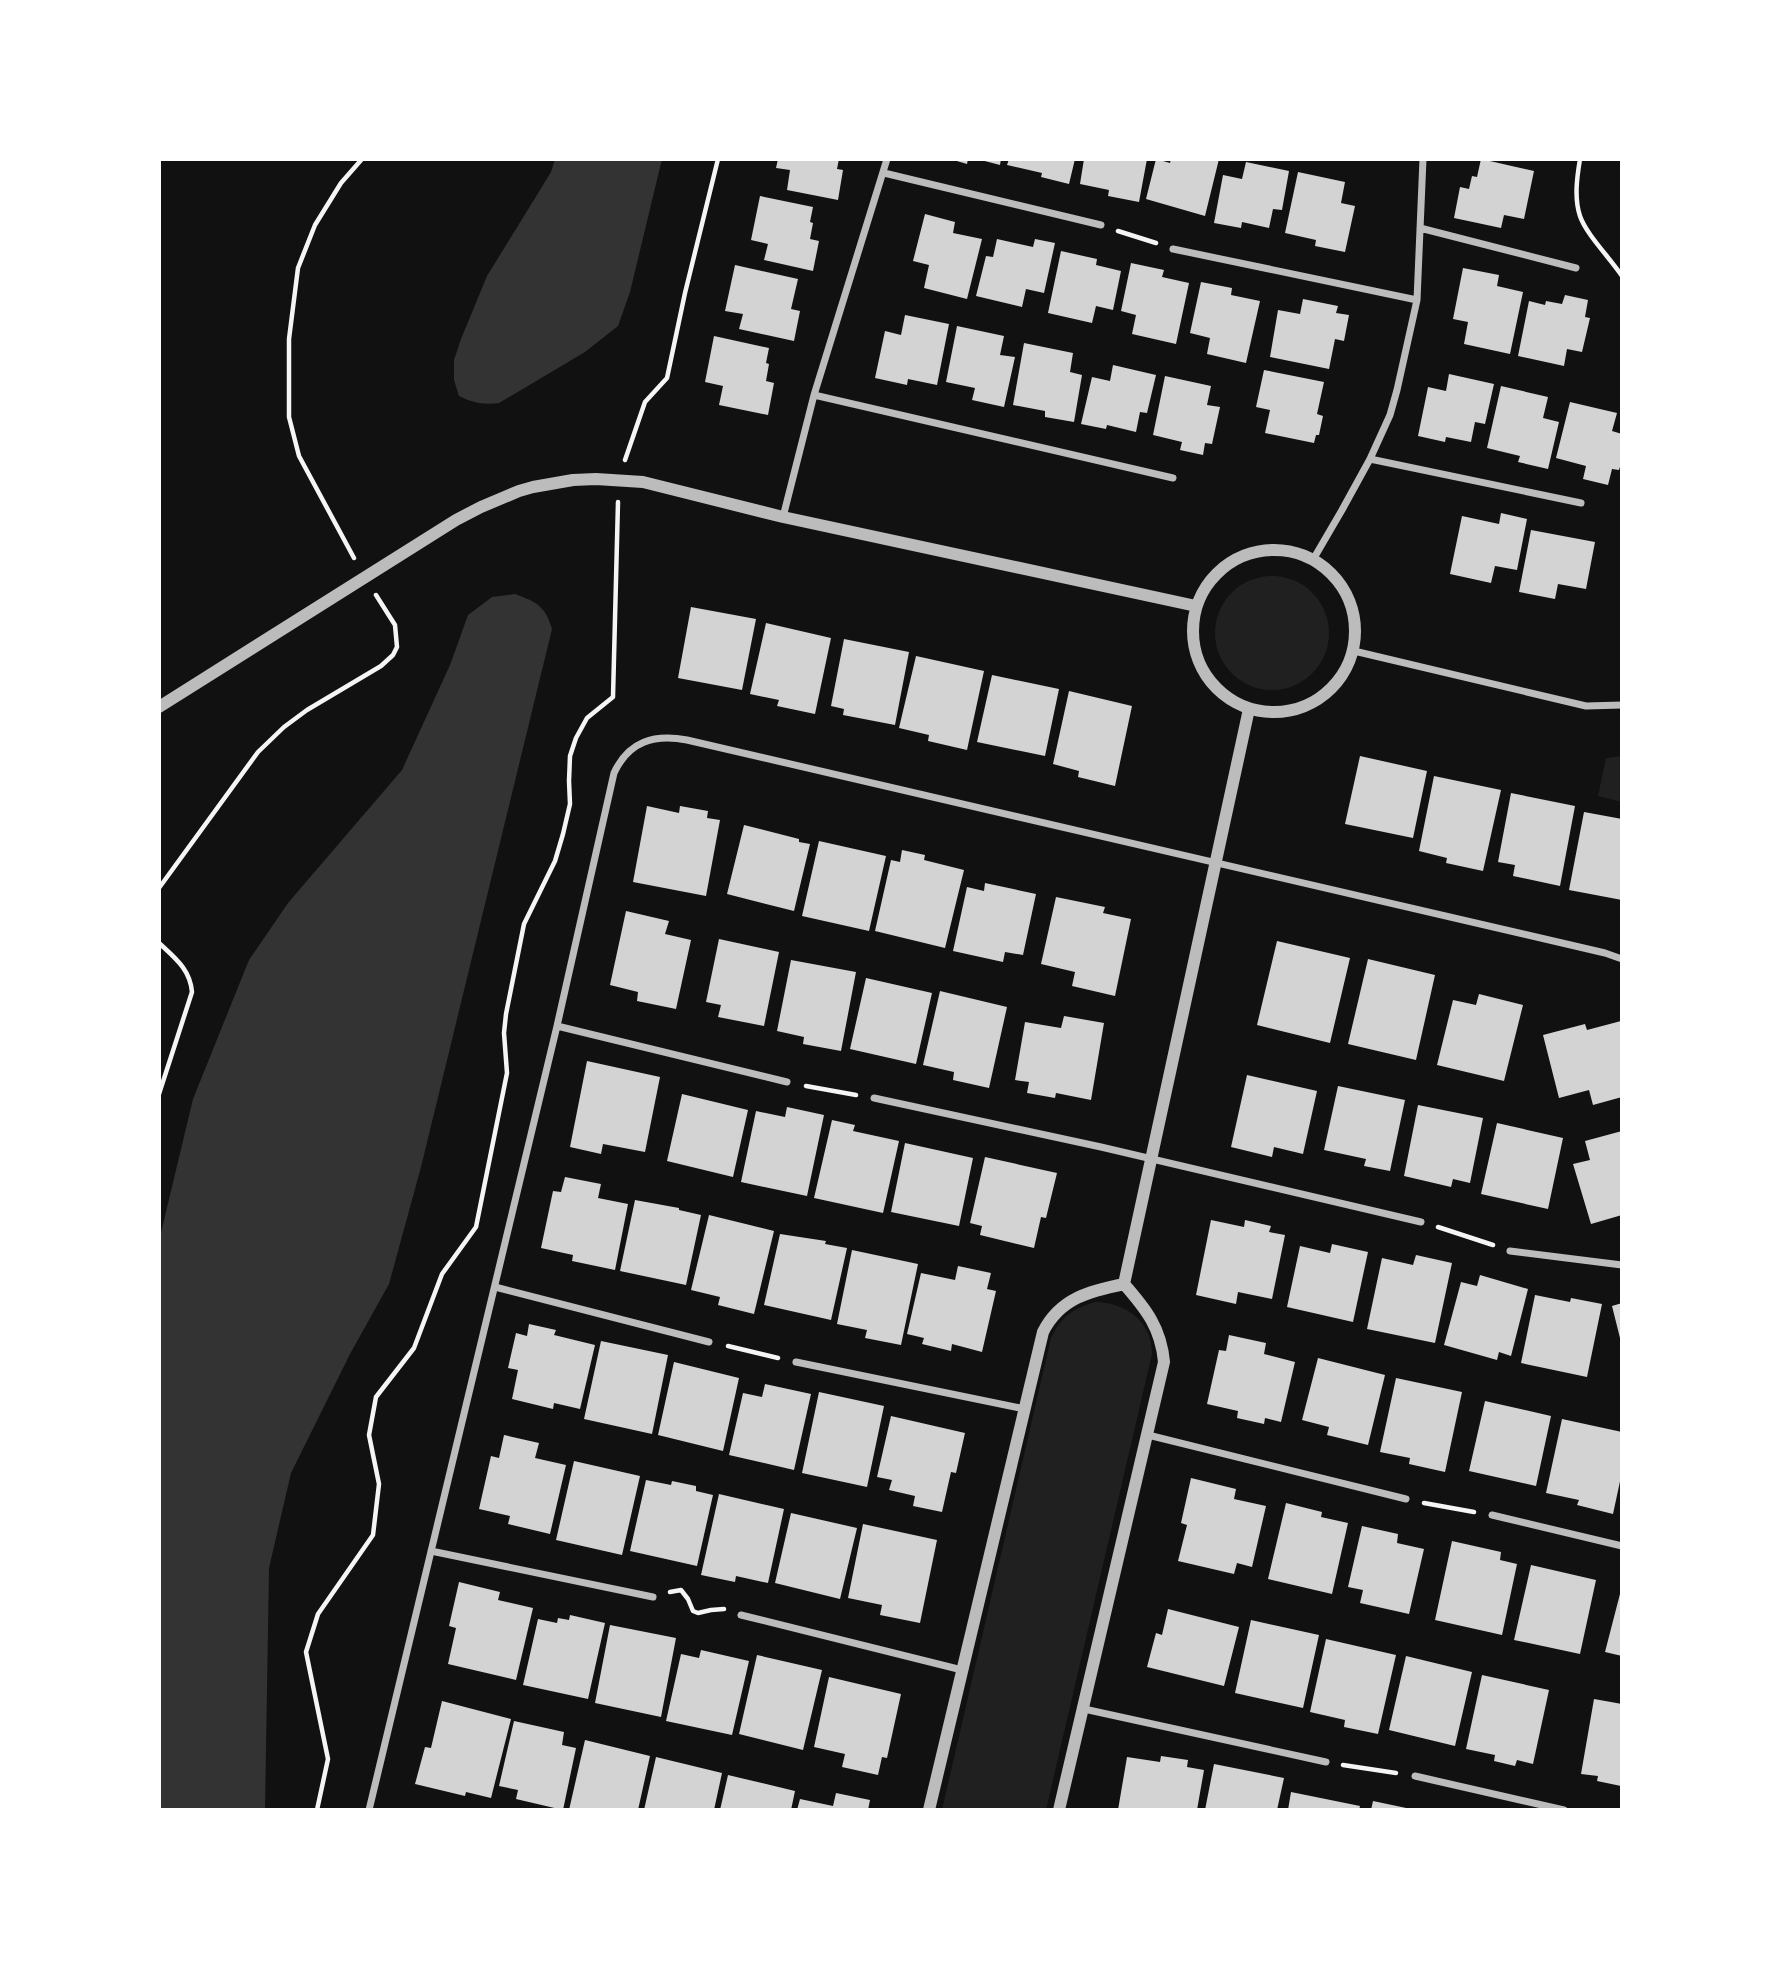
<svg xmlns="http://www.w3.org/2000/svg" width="1781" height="1969" viewBox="0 0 1781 1969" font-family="Signika,sans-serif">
<rect width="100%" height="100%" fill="#111"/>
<path fill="#202020" d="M1215 633a57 57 0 1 1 114 0a57 57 0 1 1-114 0Z
M1622 756V802L1598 796 1606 758Z
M1095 1302C1125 1302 1153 1322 1152 1354L1046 1810H942L1051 1338C1062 1316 1072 1309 1095 1302Z"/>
<path fill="#333" d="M555 159H662L630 292 618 326 585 352 499 403C484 405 473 403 459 396L454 380V360L461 339 487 276 551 172Z
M515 594C536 602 545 605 552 629L421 1167 389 1284 350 1354 291 1473 269 1568 265 1810H159V1241L193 1099 249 960 288 903 402 770 450 665 468 615 492 597Z"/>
<path fill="#d3d3d3" d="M778 159H839L837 169 843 170 838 200 787 190 790 170 776 168Z
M950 159H968L967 164Z
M977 159H1001L1000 165Z
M1009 159H1075L1069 184 1041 177 1042 173 1007 165Z
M1084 159H1147L1139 202 1108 196 1109 190 1080 184Z
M1156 159 1170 163 1171 159H1219L1205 216 1146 199Z
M1481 159 1534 171 1524 219 1504 215 1501 228 1454 218 1460 187 1469 189 1472 176 1477 177Z
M1246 162 1289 171 1282 210 1273 209 1269 228 1242 222 1241 228 1214 223 1223 175 1242 179Z
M1298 172 1345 182 1341 203 1355 206 1345 252 1315 246 1316 240 1285 233Z
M760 196 813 207 810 222 813 223 810 239 819 241 813 271 764 260 768 244 751 240Z
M925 214 955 222 953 233 982 239 967 299 924 288 929 265 913 261Z
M997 239 1033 247 1035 239 1055 243 1044 293 1026 289 1022 307 976 296 986 256 993 257Z
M1061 251 1097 259 1096 265 1121 271 1113 310 1096 306 1092 323 1048 313Z
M1131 263 1164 270 1162 277 1189 283 1176 344 1132 334 1136 315 1121 311Z
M735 265 798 279 791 309 800 311 794 341 739 329 743 314 725 311Z
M1463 268 1499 275 1497 286 1523 292 1510 354 1464 344 1468 322 1453 319Z
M1201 282 1232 288 1231 295 1260 301 1246 363 1207 354 1210 338 1190 333Z
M1565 295 1588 300 1585 317 1590 318 1582 352 1567 349 1564 366 1518 356 1529 301 1545 305 1546 301 1562 304Z
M1303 299 1338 306 1336 313 1349 315 1344 341 1335 339 1329 369 1270 357 1278 310 1300 314Z
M905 315 949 324 937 385 908 379 907 385 875 378 885 331 901 335Z
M957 326 1004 336 1000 355 1015 357 1004 407 972 400 975 388 946 382Z
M714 336 769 348 766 363 769 364 766 381 774 383 768 415 719 405 723 386 705 382Z
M1024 343 1073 353 1070 372 1082 375 1074 422 1045 417V411L1013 405Z
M1113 365 1156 375 1147 413 1140 412 1136 432 1107 425 1106 429 1081 424 1092 377 1110 381Z
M1264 370 1324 382 1317 414 1323 416 1319 435H1316L1314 443 1265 433 1270 410 1256 407Z
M1449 374 1494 384 1485 424 1475 422 1471 442 1446 437 1445 442 1418 436 1428 387 1446 391Z
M1165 376 1211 386 1207 405 1220 407 1212 444 1205 443 1203 455 1180 450 1182 442 1153 435Z
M1501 386 1548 397 1543 418 1559 422 1548 469 1518 462 1520 456 1487 448Z
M1570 402 1617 413 1612 431 1622 434V460L1619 470 1612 469 1608 485 1583 479 1586 466 1556 458Z
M1501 513 1527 519 1517 570 1495 566 1491 583 1450 574 1462 516 1499 524Z
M1531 530 1595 542 1586 589 1558 584 1555 599 1519 592Z
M691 607 756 619 742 690 678 678Z
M766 623 831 638 815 714 777 706 779 700 750 694Z
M844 639 909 652 895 725 843 715 844 709 831 706Z
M916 656 984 671 967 750 928 741 929 735 899 728Z
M992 675 1059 689 1045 756 977 742Z
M1069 691 1132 706 1115 786 1078 777 1079 771 1053 764Z
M1360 756 1427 771 1413 838 1345 824Z
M1434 776 1501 790 1483 871 1446 863 1447 858 1419 851Z
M1511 793 1575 806 1560 886 1513 876 1515 865 1498 862Z
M647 806 679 813 680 806 708 811 707 818 720 820 706 896 633 882Z
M1584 812 1622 819V900L1569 890Z
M744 825 799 839V842L810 844 794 911 727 894Z
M819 841 886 856 869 931 802 916Z
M902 850 925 855 924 860 964 870 945 948 875 931 891 860 900 862Z
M985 883 1036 894 1023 955 1005 952 1003 962 953 951 967 887 984 891Z
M1056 897 1105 907 1103 913 1131 919 1115 996 1072 986 1075 972 1041 964Z
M626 911 669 921 665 934 691 940 676 1009 637 1001 638 992 610 985Z
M719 939 779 952 764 1026 718 1017 721 1005 706 1002Z
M1277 941 1350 958 1330 1043 1257 1025Z
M1368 959 1435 975 1416 1060 1348 1044Z
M791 960 856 972 841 1051 803 1044 804 1037 777 1031Z
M866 978 932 993 916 1064 850 1049Z
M940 991 1007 1007 989 1088 953 1080 954 1072 923 1065Z
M1479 994 1523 1005 1504 1081 1437 1065 1453 1000 1476 1005Z
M1064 1016 1104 1023 1091 1100 1056 1093 1055 1098 1027 1093 1029 1082 1015 1080 1025 1022 1061 1028Z
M1621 1021 1622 1097 1593 1105 1589 1090 1559 1098 1543 1035 1585 1024 1587 1030Z
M587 1061 660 1077 645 1152 603 1144 601 1154 570 1147Z
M1247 1075 1317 1091 1303 1154 1274 1147 1272 1157 1231 1147Z
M1338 1086 1405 1100 1390 1171 1364 1166 1366 1159 1324 1150Z
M682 1094 748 1110 733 1177 667 1161Z
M1418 1105 1483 1118 1470 1183 1453 1179 1451 1187 1404 1176Z
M787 1107 824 1115 807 1196 741 1182 756 1111 785 1117Z
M832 1120 855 1125 853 1131 899 1141 883 1213 814 1198Z
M1497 1123 1563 1138 1548 1209 1481 1194Z
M1622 1131V1215L1591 1224 1573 1164 1590 1160 1585 1141Z
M905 1143 973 1158 959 1226 891 1212Z
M985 1157 1057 1173 1046 1218 1041 1217 1034 1248 980 1235 982 1226 970 1223Z
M565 1177 601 1184 598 1198 628 1204 615 1270 572 1261 573 1255 541 1248 553 1191 561 1192Z
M635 1200 679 1208V1210L701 1215 686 1285 620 1271Z
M709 1215 774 1231 754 1314 718 1305 720 1297 691 1290Z
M1211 1220 1244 1227 1245 1220 1271 1226 1269 1232 1285 1235 1272 1299 1238 1292 1236 1304 1196 1295Z
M780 1234 826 1241 825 1244 847 1248 831 1320 764 1305Z
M1332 1244 1368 1252 1353 1322 1287 1307 1300 1246 1330 1253Z
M852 1250 918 1264 901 1345 865 1338 867 1330 837 1324Z
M1416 1255 1452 1263 1435 1343 1367 1329 1382 1258 1413 1265Z
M958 1266 991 1273 987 1289 996 1291 982 1352 952 1344 951 1351 922 1344 924 1338 907 1334 921 1273 955 1280Z
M1480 1275 1528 1289 1511 1356 1499 1352 1497 1360 1444 1345 1461 1282 1477 1286Z
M1535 1295 1570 1302 1571 1298 1602 1304 1587 1377 1521 1363Z
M1622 1303V1341L1621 1342 1612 1306Z
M529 1324 556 1330 554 1335 595 1345 580 1409 554 1403 553 1409 512 1399 518 1370 508 1368 516 1333 527 1336Z
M1229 1335 1266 1343 1264 1354 1295 1362 1281 1422 1265 1418 1264 1424 1237 1418 1238 1411 1207 1404 1219 1350 1226 1351Z
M601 1341 668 1355 652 1434 584 1419Z
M1318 1358 1385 1375 1368 1445 1327 1435 1329 1427 1302 1420Z
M674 1362 739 1378 723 1451 658 1435Z
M1396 1378 1462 1392 1445 1472 1409 1464 1410 1458 1380 1452Z
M765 1384 811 1394 794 1470 729 1455 743 1393 762 1397Z
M819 1392 884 1406 867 1487 802 1473Z
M1485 1401 1551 1416 1536 1486 1469 1471Z
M891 1416 965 1433 956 1473 951 1472 942 1512 913 1506 915 1496 889 1490 892 1480 877 1477Z
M1562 1419 1622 1432V1472L1613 1514 1577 1505 1579 1500 1546 1493Z
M504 1435 539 1443 535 1458 566 1465 550 1534 508 1524 510 1516 479 1509 491 1456 499 1458Z
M574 1461 640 1476 622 1555 556 1540Z
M1191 1478 1236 1489 1234 1499 1266 1506 1252 1567 1237 1563 1234 1574 1178 1561 1187 1525 1181 1523Z
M646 1480 671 1485 672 1481 696 1486V1491L713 1495 697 1566 630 1551Z
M719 1494 784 1509 768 1583 736 1576 735 1582 701 1575Z
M1286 1503 1322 1512 1321 1517 1348 1523 1332 1594 1268 1579Z
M791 1513 857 1528 840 1599 775 1583Z
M863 1524 937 1540 920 1623 880 1615 882 1605 848 1598Z
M1362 1526 1398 1534 1397 1543 1424 1549 1409 1614 1360 1603 1363 1590 1348 1587Z
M1452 1541 1501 1552 1500 1560 1517 1564 1502 1635 1435 1620Z
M1531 1565 1596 1580 1580 1654 1514 1640Z
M459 1582 500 1592 498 1600 533 1608 516 1680 448 1664 456 1628 449 1626Z
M1621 1590H1622V1656L1605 1652Z
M1168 1609 1239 1627 1224 1686 1147 1667 1156 1633 1162 1635Z
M570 1615 605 1623 588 1699 523 1685 538 1619 557 1623 558 1618 569 1620Z
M1251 1620 1319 1635 1303 1708 1235 1693Z
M610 1625 676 1638 661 1717 595 1703Z
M1326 1639 1396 1655 1378 1734 1344 1727 1345 1720 1310 1712Z
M701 1650 749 1661 732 1735 666 1721 681 1654 699 1658Z
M757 1655 822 1670 803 1750 739 1734Z
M1406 1656 1472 1672 1455 1746 1389 1730Z
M1482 1675 1549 1690 1533 1764 1517 1760 1515 1766 1494 1761 1495 1755 1466 1749Z
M829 1677 901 1694 887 1758 882 1757 878 1775 842 1767 845 1754 814 1747Z
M1594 1699 1622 1704 1621 1786 1597 1781 1598 1776 1581 1774Z
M442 1701 511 1719 491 1798 466 1792 465 1796 415 1784 425 1747 431 1748Z
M514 1721 564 1732 562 1745 576 1748 563 1810 516 1799 518 1790 499 1786Z
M585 1740 650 1756 638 1810H569Z
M1161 1756 1188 1760 1187 1767 1204 1770 1197 1810H1118L1127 1757 1160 1762Z
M656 1757 722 1773 714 1810H644Z
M1214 1764 1284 1778 1277 1810H1205Z
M728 1775 795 1791 791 1810H720Z
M1291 1792 1360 1806 1359 1810H1288Z
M836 1793 870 1800 868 1810H797L800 1799 833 1806Z
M1373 1801 1411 1809V1810H1371Z"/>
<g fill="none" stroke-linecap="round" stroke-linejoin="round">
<path stroke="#f5f5f5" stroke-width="4.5" d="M1580 159C1577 177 1574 198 1580 216 1586 234 1610 258 1622 276
M1118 231 1156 243
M625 460 645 402 667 378 685 293 718 159
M354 558 299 456 289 417V339L298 268 315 225 341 183 362 159
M159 888 258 752 284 727 307 710 381 666 393 655 397 647 395 625 376 595
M159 943C175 958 190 969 192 992L159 1094
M806 1086 856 1095
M1438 1227 1493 1245
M728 1346 778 1358
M1424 1503 1474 1512
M670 1592 681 1590 688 1599 693 1611 698 1613 711 1610 724 1609
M1343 1765 1396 1773
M317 1810 328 1759 306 1652 318 1614 373 1535 379 1484 369 1435 376 1397 414 1348 442 1274 476 1227 507 1073 504 1033 506 1014 524 924 555 861 563 834 570 804 569 781 570 756 576 738 587 718 613 697 618 502"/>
<path stroke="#bcbcbc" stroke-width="7" d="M884 173 1101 225
M1420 228 1576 268
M1173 249 1417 300
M814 395 1173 478
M1370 459 1581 503
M783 517 814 395 887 159
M1314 558 1342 510 1370 459 1390 415 1397 390 1417 300 1423 159
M1354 651 1586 706 1622 705
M557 1026 787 1082
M874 1098 1101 1147 1421 1222
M1510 1251 1622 1265
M495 1287 709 1342
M796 1362 1025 1409
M1148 1435 1406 1499
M1492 1515 1622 1546
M431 1551 653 1597
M741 1615 962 1670
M1084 1709 1326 1762
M1415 1776 1564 1810
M369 1810 557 1026 614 773C629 741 654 734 687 740L1605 953 1622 959"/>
<path stroke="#bcbcbc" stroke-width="12" d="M1193 631a81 81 0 1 1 162 0a81 81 0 1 1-162 0Z
M159 707 456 520 481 507 519 491 533 487 573 480 596 479 643 482 783 517 1196 606
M1124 1284 1249 709
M929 1810 1043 1332C1060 1298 1090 1291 1124 1284
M1059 1810 1164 1362C1161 1328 1146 1309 1124 1284"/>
</g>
<rect width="1781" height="1969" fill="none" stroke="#ffffff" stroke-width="322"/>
</svg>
